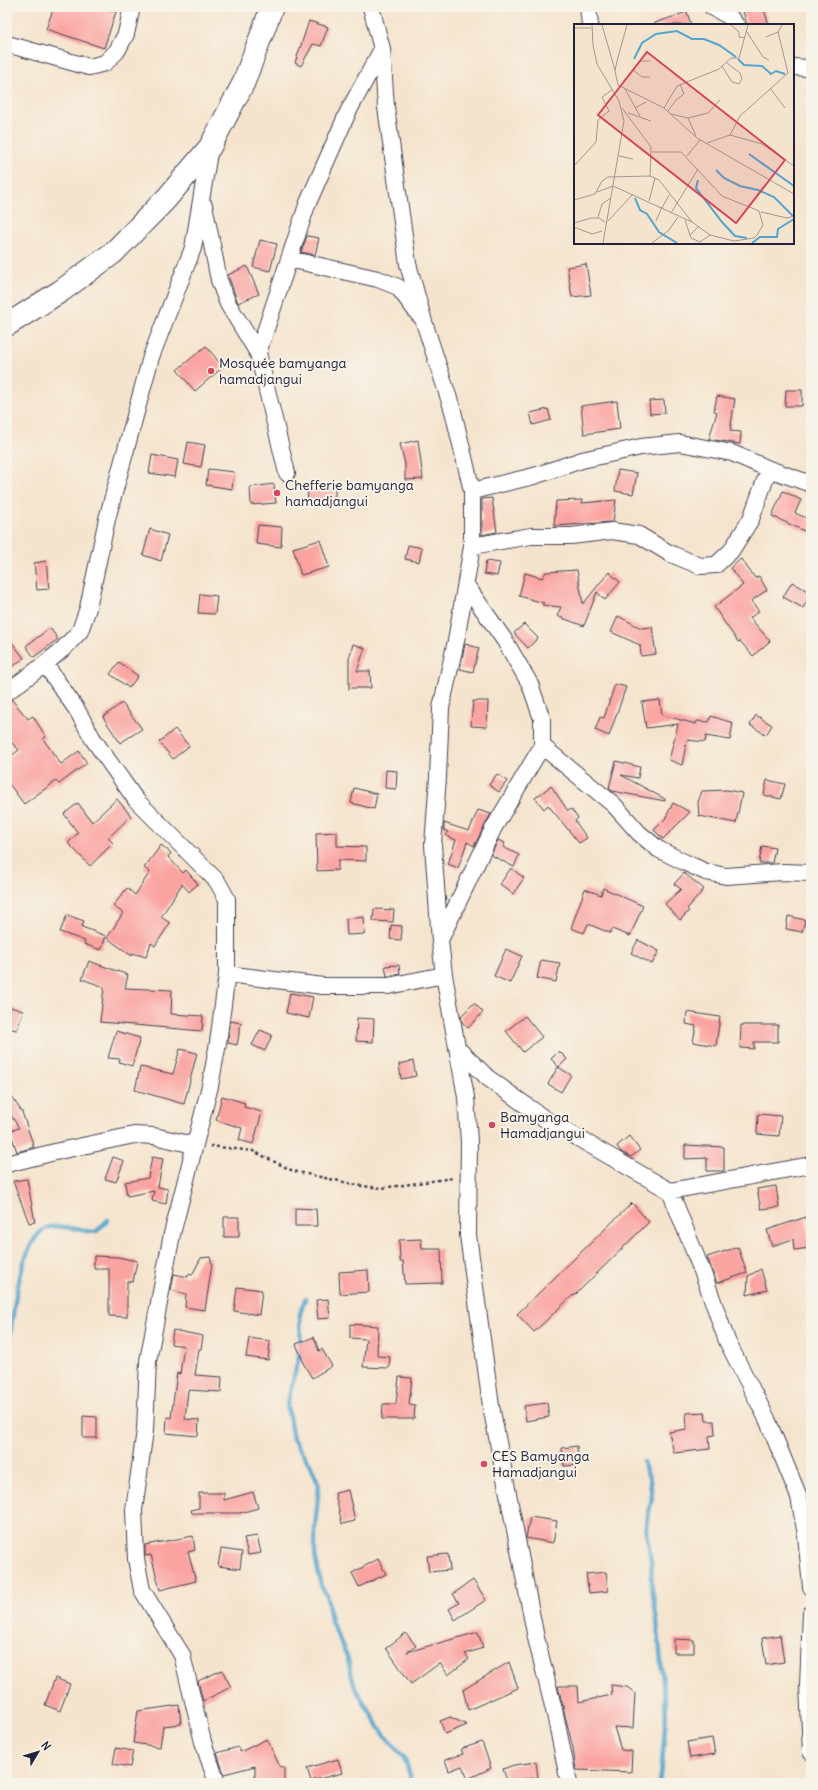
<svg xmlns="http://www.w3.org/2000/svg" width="818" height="1790" viewBox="0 0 818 1790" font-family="Delius,sans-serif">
<rect width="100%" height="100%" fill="#f7f3e8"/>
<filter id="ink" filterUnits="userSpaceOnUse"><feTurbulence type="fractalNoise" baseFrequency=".025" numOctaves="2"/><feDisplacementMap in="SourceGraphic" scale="8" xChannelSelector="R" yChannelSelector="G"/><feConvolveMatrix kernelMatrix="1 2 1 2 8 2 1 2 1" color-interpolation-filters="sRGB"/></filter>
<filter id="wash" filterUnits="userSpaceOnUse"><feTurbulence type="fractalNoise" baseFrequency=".012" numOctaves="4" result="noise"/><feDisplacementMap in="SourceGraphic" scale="16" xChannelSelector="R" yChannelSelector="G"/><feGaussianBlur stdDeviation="0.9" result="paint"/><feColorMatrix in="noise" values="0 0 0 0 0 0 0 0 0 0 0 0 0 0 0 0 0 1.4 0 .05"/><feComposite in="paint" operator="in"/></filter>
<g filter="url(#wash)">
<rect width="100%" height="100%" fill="#f5e4cd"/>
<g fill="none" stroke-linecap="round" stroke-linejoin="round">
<path stroke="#53a4ce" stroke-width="4.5" d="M305 1299 300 1314 301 1348 287 1405 293 1439 311 1466 319 1485 315 1529V1555L321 1586 327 1595 331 1621 347 1656 355 1688 383 1733 404 1757 410 1775V1783
M7 1371C11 1358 9 1343 11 1329 14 1305 23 1232 50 1227 64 1224 81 1232 96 1232L108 1220
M643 1462 650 1480 652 1498 646 1525 651 1561 652 1588 657 1621 666 1714 661 1776 659 1783"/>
</g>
<g id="blocks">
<path fill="#faa4a2" d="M54 7H101L116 12 104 48 46 29Z
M742 7H763L769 25H747Z
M687 12 691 25H655V23Z
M309 21 328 27 321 46 313 44 301 66 295 63Z
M307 236 319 238 315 255 301 252Z
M260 240 277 244 270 271 253 267Z
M586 264 591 295 572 297 567 267Z
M247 266 259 294 238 303 228 275Z
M206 346 223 367 195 391 177 370Z
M786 390H802V406H785Z
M717 396 735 399 730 431 741 432 740 444 709 439 717 412 714 411Z
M664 400 665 413 650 414 649 401Z
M617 401 620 429 584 434 581 406Z
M548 409 551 420 533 425 530 413Z
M418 440 423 479 405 480V464L400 444Z
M188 442 205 445 201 467 184 464Z
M152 455 178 460 175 477 149 473Z
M208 469 234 472 232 489 206 485Z
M618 470 637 473 633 494 615 491Z
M274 484 276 503 251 505 250 487Z
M307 484H335V502H308Z
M783 491 801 500 795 513 811 520V534L772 516Z
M492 498 497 532 482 535V499Z
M582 500V503L616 500 613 522 554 526 556 501Z
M258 525 282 527 281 547 256 544Z
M150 529 168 535 161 561 143 555Z
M320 540 329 567 301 575 293 548Z
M408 545 422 548 419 562 405 559Z
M741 559 755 578 759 576 767 590 751 601 759 611 750 618 770 641 753 656 740 641 738 642 714 607 743 585 730 568Z
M46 561 49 589 37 590 34 563Z
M486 561 500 563 497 576 484 574Z
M577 570 583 604 609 572 620 582 605 600 597 592 584 626 557 616 561 607 542 605 544 603 519 596 525 573 542 578 546 572Z
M792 582 811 593 803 608 783 597Z
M200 594 217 596 215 614 198 613Z
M618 616 641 628 652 627 656 654 641 656 640 645 611 632Z
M524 624 538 638 528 648 514 633Z
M50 628 58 639 34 657 26 646Z
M7 636 24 658 7 671Z
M353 644 365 648 357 671H370L371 688H351L349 690V659Z
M465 644 479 648 473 672 460 669Z
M119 662 138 676 129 688 110 674Z
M615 684 626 687 609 736 595 730 600 717 604 718Z
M12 700 28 719 33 716 46 737 43 739 61 764 79 751 87 763 59 784 56 781 24 804 7 781V759L19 750 7 738V701Z
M660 700 662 715 696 724 697 721 709 722 711 716 733 723 730 740 706 736 705 742 687 740 682 765 669 760 678 724 646 728 642 702Z
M473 701H488L487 727 471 726Z
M122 703 142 729 120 743 103 717Z
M756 715 772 725 766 735 750 725Z
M175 729 189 746 173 759 159 742Z
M616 761 640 767 638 778 621 775 665 799V801L612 791 609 788Z
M386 770 397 771 396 789 385 788Z
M497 774 507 781 499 792 489 785Z
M767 780 785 784 781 799 764 795Z
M551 786 568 811 571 809 578 818 575 821 587 838 579 843 548 805 544 809 535 798Z
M354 788 377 794 374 809 351 803Z
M727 790 742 793 736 823 699 816 698 802 702 791Z
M117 799 131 816 108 838 113 843 90 866 68 843 78 833 64 814 78 803 92 822Z
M673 803 690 812 663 839 654 830 665 819Z
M478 810 491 814 474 846 467 842 458 868 448 864 456 840 446 836 448 832 444 830V823L469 831Z
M337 832V846L366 847V861L338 860V870L317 871 316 833Z
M498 840 505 843 503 847 519 855 514 867 491 855Z
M161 845 171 853 168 857 183 873 186 870 198 884 189 892 182 884 161 917 170 923 155 946 151 943 146 957 132 953V956L107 938 123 913 113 906 127 888 135 895 150 872 144 868Z
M762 846 775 848 772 863H759Z
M511 868 524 878 513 894 500 884Z
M684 873 704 889 687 909 689 911 680 920 665 904 681 889 674 884Z
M603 888 643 906 630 936 612 929 610 933 588 924 584 933 571 928 585 889 601 895Z
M374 909 394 910 393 922 373 921Z
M67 915 84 921 82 927 106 936 101 950 84 944 85 941 60 932Z
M788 916 805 920 802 932 786 929Z
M364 917 365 934 347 935 346 919Z
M391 925 402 926 401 940 390 939Z
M638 940 659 951 652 964 631 953Z
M506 949 522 956 510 983 494 976Z
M541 960 560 963 556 982 537 978Z
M89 961 128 975 125 988 172 990 171 1014 203 1016 202 1031 100 1022 104 987 82 979Z
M399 965 400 974 387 976 385 966Z
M290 993 313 997 309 1018 286 1013Z
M474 1003 483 1012 468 1028 462 1022 461 1016Z
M7 1006 23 1011 17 1030 7 1028Z
M687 1012 720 1017 716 1046 693 1042 696 1026 686 1024Z
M525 1016 542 1037 523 1052 506 1031Z
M357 1018 374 1019 373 1042 356 1041Z
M230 1021 241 1023 237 1045 228 1043Z
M741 1025H778V1042H754V1049L740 1048Z
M260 1030 272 1035 265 1051 252 1045Z
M116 1031 140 1038 132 1066 119 1062 120 1059 108 1058Z
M180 1049 197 1053 184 1104 135 1090 140 1067 173 1074Z
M559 1051 567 1059 559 1067 551 1059Z
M413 1061 416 1076 401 1079 399 1064Z
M558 1067 571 1075 561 1092 548 1084Z
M7 1090 22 1112 34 1147 17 1152 10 1131 19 1128 7 1109Z
M222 1096 245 1103 244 1107 262 1112 253 1144 239 1140 242 1128 216 1120Z
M758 1114 781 1116 779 1136 757 1134Z
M629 1136 640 1150 631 1157 621 1152 617 1146Z
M685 1145 724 1147V1171H707V1158L685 1159Z
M113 1157 124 1161 116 1182 105 1179Z
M152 1157 163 1159 158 1187 168 1189 166 1204 152 1201 154 1191 127 1196 125 1182 148 1178Z
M27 1179 35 1222 29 1223 13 1181Z
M776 1186 779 1207 761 1209 757 1189Z
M632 1203 649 1222 574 1296 573 1295 534 1332 517 1314Z
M295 1208 316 1209 317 1226H295Z
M224 1217H239V1237H224Z
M806 1217 810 1248 794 1250 793 1239 772 1246 767 1230Z
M421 1239 422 1249H441L442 1283 405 1284 403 1261H400L399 1240Z
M738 1247 747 1273 717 1283 707 1257Z
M94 1256 118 1257 137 1261 133 1282 127 1281V1317L109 1316V1269H94Z
M210 1257 212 1264 205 1310 185 1307 186 1294 171 1290 174 1274 188 1277V1274L192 1275 201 1258Z
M761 1269 767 1290 747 1295 748 1276Z
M368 1270 369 1292 340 1294 339 1272Z
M237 1287 262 1290 259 1315 234 1311Z
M328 1299 330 1318 318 1319 316 1300Z
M350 1324 378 1326 377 1356 390 1357 389 1368 363 1367 366 1339 350 1338Z
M173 1330 203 1336 201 1349H199L195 1375 222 1377 221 1392 188 1390 185 1419 199 1420 198 1436 166 1433 167 1417 171 1418 177 1373 180 1374 184 1346 171 1344Z
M314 1337 319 1351 322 1349 332 1366 312 1378 302 1361H303L296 1344Z
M249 1338 270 1341 268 1360 246 1357Z
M399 1377 412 1378 409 1404 415 1405 414 1419H382L383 1404H396Z
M547 1403 549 1417 526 1421 524 1406Z
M705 1412 706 1421H714L715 1435 709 1436 710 1449 674 1453 669 1432 687 1429 686 1413Z
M83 1416 97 1417V1438H83Z
M577 1446 578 1465 564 1466 562 1448Z
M348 1490 355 1521 342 1524 335 1493Z
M253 1492 258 1508 240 1513H192L191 1510 199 1508V1493H224V1500Z
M530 1517 557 1521 553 1543 526 1538Z
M193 1536 195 1550 188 1552 196 1581 160 1590 151 1555 145 1556V1545Z
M257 1536 261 1553 248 1555 244 1538Z
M221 1549 242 1552 240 1569 218 1566Z
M448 1554 450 1570 429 1572 427 1556Z
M378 1559 386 1574 359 1587 352 1573Z
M606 1572 608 1591 589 1593 586 1574Z
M473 1580 486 1600 455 1620 449 1609 459 1603 453 1594Z
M478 1632 483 1648 465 1654 469 1659 448 1675 440 1663 411 1684 386 1648 406 1633 416 1646 407 1652Z
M780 1635 784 1662 766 1665 762 1638Z
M674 1639 694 1640V1653H674Z
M509 1662 518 1688 468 1710 463 1690Z
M222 1670 231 1687 203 1701 198 1681Z
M55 1678 70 1684 60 1711 45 1705Z
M611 1685 627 1687 635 1693 633 1728 614 1727 621 1750 632 1751 631 1772 576 1770 573 1748 558 1686H578L579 1702 612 1695Z
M179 1705 181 1724 163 1726 160 1747 133 1743 138 1711Z
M450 1717 467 1725 445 1734 440 1721Z
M712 1738 715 1754 690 1758 687 1742Z
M267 1739 280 1767H284V1783H255V1766L224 1774 217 1753 238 1747 240 1752Z
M482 1742 491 1768 468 1779 462 1766 449 1771 445 1760 463 1754 461 1749Z
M116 1748 133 1751 130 1767 113 1764Z
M338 1759 342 1773 311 1781 307 1768Z
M536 1762 538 1778 522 1779 523 1783H508L503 1769 514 1765Z"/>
</g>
</g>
<g filter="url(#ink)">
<use href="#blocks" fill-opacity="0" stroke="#423f51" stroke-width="1"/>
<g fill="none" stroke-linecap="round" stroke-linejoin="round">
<defs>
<path id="street" d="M371 7 382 49 386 107 408 264 424 322 453 411 472 491V546L456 641 441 708 438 777 433 845 440 941 444 975 466 1097 469 1142 468 1235 491 1406 536 1638 555 1714 569 1783
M588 7 590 25
M712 7 730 17 736 25
M7 44 89 67 105 63 117 51 126 34 132 7
M793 67 808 68
M204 205 219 280 228 304 258 353 287 473
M289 259 378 279 398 287 419 315
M258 353 307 205 348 112 382 49
M472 491 534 476 582 460 641 447 680 443 732 453 769 469 811 484
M472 546 531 536H571L612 531 639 535 669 553 700 566 716 565 731 551 751 519 769 469
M45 664 77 710 93 739 136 800 217 881 227 899V974L218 1043 210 1086 172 1234 148 1361 145 1430 134 1510 136 1559 142 1590 182 1655 203 1742 217 1783
M7 692 45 664 64 648 80 631 88 608 107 519 151 357 193 248 210 147
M542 746 614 805 639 833 658 849 686 863 706 872 726 876 783 872 811 873
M440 940 493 829 542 746V719L530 684 505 641 466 585
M227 974 323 986H388L444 975
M457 1048 488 1078 545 1119 670 1191 811 1165
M7 1164 59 1151 134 1135 154 1136 194 1145
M670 1191 704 1276 727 1341 767 1419 799 1497 806 1535 811 1587
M811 1613 808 1685 811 1752"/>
<path id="highway" d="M7 325 61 291 113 253 166 199 210 147 243 84 272 7"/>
</defs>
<use href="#street" stroke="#423f51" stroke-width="18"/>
<use href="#highway" stroke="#423f51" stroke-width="24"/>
<path stroke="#423f51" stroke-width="2.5" stroke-dasharray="3 3" stroke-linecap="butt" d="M210 1146 253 1151 293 1171 362 1186 382 1188 453 1178"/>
<use href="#street" stroke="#fff" stroke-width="16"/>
<use href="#highway" stroke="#fff" stroke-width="22"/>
</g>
</g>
<g fill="#d1495b" stroke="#f7f3e8" stroke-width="1.5">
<circle cx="211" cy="371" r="4"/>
<circle cx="277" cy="493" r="4"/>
<circle cx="492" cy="1125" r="4"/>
<circle cx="484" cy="1464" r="4"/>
</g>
<g text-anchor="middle" stroke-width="4" stroke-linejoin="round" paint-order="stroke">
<g font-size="14" fill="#22223b" stroke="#f7f3e8" text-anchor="start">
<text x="219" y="368">Mosquée bamyanga<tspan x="219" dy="16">hamadjangui</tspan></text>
<text x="285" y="490">Chefferie bamyanga<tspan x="285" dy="16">hamadjangui</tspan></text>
<text x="500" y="1122">Bamyanga<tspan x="500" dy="16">Hamadjangui</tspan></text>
<text x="492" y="1461">CES Bamyanga<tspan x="492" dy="16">Hamadjangui</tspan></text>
</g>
</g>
<g transform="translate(574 24)">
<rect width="220" height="220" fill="#f5e4cd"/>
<path fill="none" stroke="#53a4ce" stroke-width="2" d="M60 35 68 19 82 10 103 7 118 15H130L145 21 162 33M164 35 170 41 188 42 197 50 202 47 211 50M175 130 220 162M142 146 150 154 166 162 184 166 200 173 219 192M124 156 122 164 148 198 161 212 173 214M61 174 66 186 73 190 85 208 103 219M178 219 186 213H203L204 205 220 195"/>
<path fill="none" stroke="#a19693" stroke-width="1" d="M18 1 19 21 23 40 45 77 50 97 29 219M28 1 41 46M157 1 165 8V13L171 14M0 4H17M173 8 189 33 195 36M192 13 204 8M148 42 158 58 165 60 168 55 166 49 153 39M59 46 68 53H76M44 61 90 84 123 114 220 170M44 61 41 47 43 37 53 1M46 62 66 37H76M196 64 211 84M51 65 66 92M48 84 77 123 76 152M61 84 72 78M90 84 103 62 145 45 157 34H165L174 1M94 87 102 76 110 70 106 60M54 89 77 97M97 90 114 94 122 112M114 94 134 89 146 76M156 111 188 120 220 142M133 119 156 111 166 92 214 49 204 8 208 1M45 132 59 135M113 132 126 116M0 142 22 118 24 96 35 87 28 73 38 66M23 168 39 162 118 198M0 176 21 170 28 157 34 153 76 152 85 156 118 198 136 211 160 217 180 214 183 211 189 201 185 187 148 172 107 128H78M75 177 81 154M88 184 95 171M187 188 213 194 220 192M97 189 124 145M24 193 28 180 37 174M111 196 117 214 126 218 136 211M34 197 59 170M82 197 88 183M0 199 17 194H25L31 198M0 203 18 210 28 207M116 211 125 202M78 219 95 206 104 193"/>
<path fill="#d1495b" fill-opacity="0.15" stroke="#d1495b" stroke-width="2" d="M73 28 211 136 162 199 24 91Z"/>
<rect width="220" height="220" fill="none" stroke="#22223b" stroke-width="2"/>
</g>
<rect width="818" height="1790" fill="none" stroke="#f7f3e8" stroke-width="24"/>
<g transform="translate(38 1752) rotate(52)" stroke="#f7f3e8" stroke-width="3" paint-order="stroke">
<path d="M0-3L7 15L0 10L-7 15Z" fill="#22223b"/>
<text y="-6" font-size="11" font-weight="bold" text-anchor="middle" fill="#22223b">N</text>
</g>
</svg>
